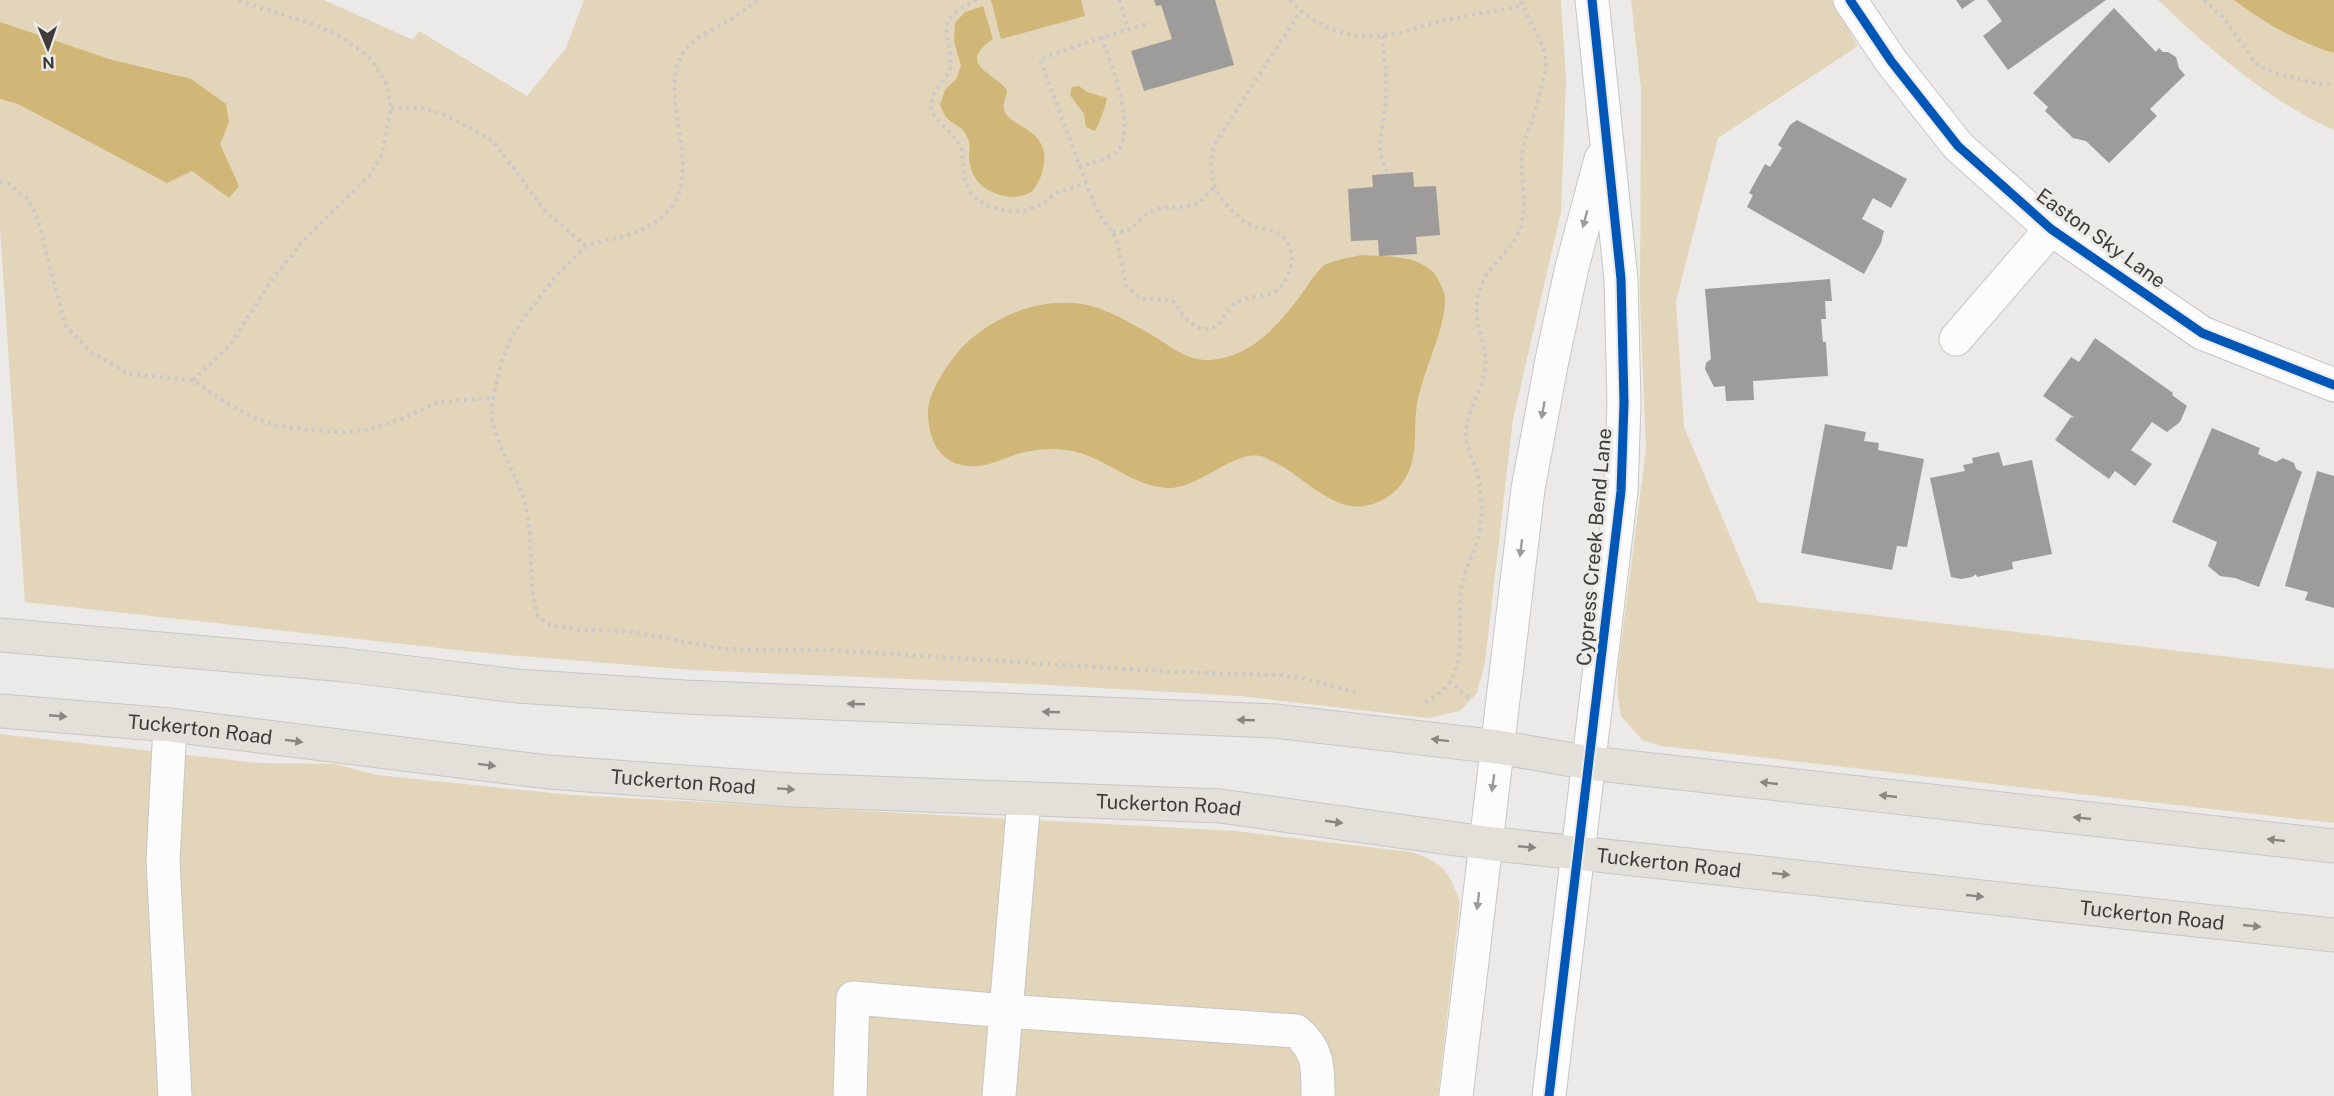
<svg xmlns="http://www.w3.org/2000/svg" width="2334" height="1096" viewBox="0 0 2334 1096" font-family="'Public Sans',sans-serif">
<rect width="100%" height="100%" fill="#eceae8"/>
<path fill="#e2d5b9" d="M0 0H324L413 40 419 31 527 96 566 48 584 0H1561L1566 81 1561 212 1513 419 1485 662 1477 693 1460 711 1428 718 1240 696 1030 684 692 670 485 653 25 602 0 229Z
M1631 0H1832L1858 46 1718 138 1676 301 1684 427 1758 602 2334 669V823L1662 746 1642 740 1621 716 1618 696V669L1646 449 1640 301 1641 89Z
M2158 0H2334V130C2270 102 2208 48 2158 0Z
M0 734 259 763 334 764 377 775 572 795 1235 831 1411 852C1443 862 1448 871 1460 901L1438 1096H0Z"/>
<path fill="#d0b778" d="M991 0H1081L1085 16 1001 39Z
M2234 0H2334V53C2298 42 2264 23 2234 0Z
M983 6 993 39C956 65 993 72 1007 90 1007 95 1003 103 1004 108 1006 126 1040 126 1044 153 1046 165 1040 183 1032 191 1025 197 1013 198 1005 196 984 192 970 179 969 157 969 151 971 144 968 139 963 125 954 126 946 117 944 114 942 109 940 105L945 90 956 79 961 66 954 41 955 23 965 12Z
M0 22 109 59 191 79 226 104 229 122 220 144 239 186 229 198 192 171 167 183 18 104 0 99Z
M1079 86 1087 92 1107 98C1106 105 1098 127 1095 131L1086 127 1084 114 1070 95 1072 87Z
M1361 255C1385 257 1416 254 1434 273 1438 278 1445 292 1445 298 1446 332 1419 376 1416 413 1414 431 1417 450 1410 468 1405 483 1393 496 1378 502 1337 520 1308 478 1274 462 1269 460 1266 457 1261 456 1232 451 1201 487 1170 488 1132 488 1103 454 1066 450 1053 448 1038 449 1025 452 1011 455 999 462 985 465 948 472 929 449 928 414 926 393 955 351 972 338 1002 313 1042 298 1082 304 1106 308 1131 323 1152 335 1169 345 1187 361 1208 360 1250 358 1277 327 1301 295 1307 286 1314 275 1322 267 1331 260 1350 258 1361 255Z"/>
<path fill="#9e9c9b" d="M1154 0H1215L1234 65 1144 91 1131 51 1172 39 1161 5 1156 6Z
M1956 0H1975L1962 9Z
M1987 0H2106L2008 70 1983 36 2002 21Z
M2114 8 2156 52 2159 48 2163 52H2168L2176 57 2179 68 2185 75 2150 109 2157 116 2109 163 2086 141 2073 138 2045 111 2048 107 2033 93Z
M1797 120 1907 179 1891 208 1873 198 1862 219 1884 231 1881 243 1864 274 1747 207 1753 195 1749 193 1765 164 1770 167 1782 148 1778 145 1790 125Z
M1413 172 1414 187 1436 186 1440 235 1416 237 1417 254 1379 256 1378 240 1351 241 1348 189 1373 187 1372 175Z
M1830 279 1832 301H1825L1826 319H1821L1823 342H1826L1828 376 1753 381 1754 400 1726 401 1725 386 1714 387 1705 369 1706 363 1711 359 1705 289Z
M2095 338 2173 393 2172 395 2187 406 2180 422 2167 432 2152 422 2131 450 2152 464 2135 486 2115 471 2109 479 2055 440 2071 417 2075 418 2043 396 2071 357 2079 362Z
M1825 424 1866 432 1864 441 1879 443 1878 450 1924 459 1907 547 1897 546 1892 570 1801 553Z
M2212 428 2260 448 2258 454 2276 462 2283 458 2294 463 2296 469 2302 472 2259 587 2235 578 2220 576 2208 566 2217 542 2172 522Z
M1999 452 2003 466 2032 460 2052 554 2012 562 2013 569 1977 577 1976 574 1972 577 1961 579 1951 577 1930 478 1965 471 1963 465 1973 463 1972 458Z
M2317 471 2334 476V608L2305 600 2308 592 2285 586Z"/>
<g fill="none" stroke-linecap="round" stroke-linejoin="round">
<defs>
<path id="minor" d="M1850 0 1891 61 1958 146 2051 229 2202 333 2334 385
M1956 339 2051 229
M170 725 163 861 175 1096
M850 1096 853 998 1006 1011 1024 799
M999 1096 1006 1011 1296 1031C1319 1050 1318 1068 1318 1096
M1456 1096 1528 489 1552 360 1572 267 1601 159
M1549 1096 1621 491 1624 403 1621 279 1592 0"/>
<g id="major">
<path d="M0 635 345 665 517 686 684 697 1275 721 1498 747 1590 763 2334 846"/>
<path id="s1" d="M0 711 170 725 548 772 793 790 1220 806 1485 843 2334 935"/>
</g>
</defs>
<use href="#minor" stroke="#c7c6c4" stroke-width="35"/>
<use href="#major" stroke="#c6c6c4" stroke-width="35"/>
<path stroke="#c9c9c8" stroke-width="4" stroke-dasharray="3 4.5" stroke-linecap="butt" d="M757 0C746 9 735 17 723 24 711 31 696 37 686 49 656 83 696 156 678 195 668 220 641 232 617 238 607 240 596 241 587 247 563 264 530 308 514 333 503 351 488 404 493 424 501 455 521 481 527 513 534 547 527 583 538 616L550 625 584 630 627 631 725 649 828 650 1174 672 1279 675 1302 678 1357 693
M977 0C929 23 953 30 950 71L933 95 931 110 935 117 957 140 962 150 965 183 973 196 989 207 1006 211H1024L1042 204 1056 193 1086 183 1099 215 1113 232 1118 245 1126 286 1142 299 1172 300C1181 311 1189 328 1205 329 1222 330 1224 311 1234 304 1246 296 1257 298 1269 294 1287 289 1297 261 1289 245 1281 227 1260 231 1246 223 1242 221 1239 216 1236 214 1213 194 1207 174 1214 145L1300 12
M1119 0 1128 29
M1290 0C1313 26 1346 39 1381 36 1402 34 1424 25 1444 20 1470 15 1496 11 1522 6
M2204 0 2223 17 2258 66 2279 74 2314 83 2334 85
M1382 36C1384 56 1387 77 1386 98 1385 126 1373 145 1387 172
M391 108H422L448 116 493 141 546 212 587 247
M1079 167C1090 163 1106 160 1115 153 1140 133 1110 63 1102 37L1150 23
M0 182 8 183 28 199 39 222 53 281 66 326 92 353 129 374 193 380 228 404 255 418 274 425 309 430 345 432 364 430 399 420 438 402 493 398
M1086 183 1040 59 1102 37
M1113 232 1128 231 1150 211 1166 207H1183L1199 203 1215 186
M193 380 229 346 276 274 305 239 369 176 382 154 391 108 387 85 371 59 345 39 318 26 236 0
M1449 681 1469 698
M1425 702C1476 680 1453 620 1463 580 1468 560 1481 540 1481 519 1482 504 1481 485 1476 470 1473 458 1466 448 1466 435 1466 411 1482 393 1485 370 1489 340 1468 321 1481 286 1490 262 1517 248 1522 222 1527 198 1519 173 1523 150 1524 141 1528 132 1531 124 1537 105 1542 86 1546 67 1546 43 1529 22 1520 0"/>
<use href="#minor" stroke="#fcfcfc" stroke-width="33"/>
<use href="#major" stroke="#e3e0da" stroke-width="33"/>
<defs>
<path id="cycleway" d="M1850 0 1891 61 1958 146 2051 229 2202 333 2334 385
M1549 1096 1621 491 1624 403 1621 279 1592 0"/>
</defs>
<use href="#cycleway" stroke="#edebe7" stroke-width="13"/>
<use href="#cycleway" stroke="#0057b8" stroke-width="9"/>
</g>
<defs><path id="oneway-solid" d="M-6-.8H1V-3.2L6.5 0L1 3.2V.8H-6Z" transform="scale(1.5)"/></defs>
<g fill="#9c9c9b">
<use href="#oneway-solid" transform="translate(1585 219) rotate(105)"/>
<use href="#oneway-solid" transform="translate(1543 410) rotate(100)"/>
<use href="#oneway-solid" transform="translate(1521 548) rotate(97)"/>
<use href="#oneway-solid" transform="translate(1493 783) rotate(98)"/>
<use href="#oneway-solid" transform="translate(1478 901) rotate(97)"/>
</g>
<g fill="#888682">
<use href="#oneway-solid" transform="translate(856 704) rotate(-178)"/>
<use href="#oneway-solid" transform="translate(1051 712) rotate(-178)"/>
<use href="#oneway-solid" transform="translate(58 716) rotate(5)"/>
<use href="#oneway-solid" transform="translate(1246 720) rotate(-178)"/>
<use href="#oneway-solid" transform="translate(1440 740) rotate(-173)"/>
<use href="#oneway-solid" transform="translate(294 741) rotate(7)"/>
<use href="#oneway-solid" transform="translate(487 765) rotate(7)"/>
<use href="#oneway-solid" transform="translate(1769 783) rotate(-174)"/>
<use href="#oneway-solid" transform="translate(786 789) rotate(4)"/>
<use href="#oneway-solid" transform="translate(1888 796) rotate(-174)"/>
<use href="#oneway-solid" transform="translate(2082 818) rotate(-174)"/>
<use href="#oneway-solid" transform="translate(1334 822) rotate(8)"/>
<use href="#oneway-solid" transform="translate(2276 840) rotate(-174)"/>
<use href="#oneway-solid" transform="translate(1527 847) rotate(5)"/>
<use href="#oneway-solid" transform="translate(1781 874) rotate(6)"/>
<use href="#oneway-solid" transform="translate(1975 896) rotate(6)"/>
<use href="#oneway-solid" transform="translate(2252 926) rotate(6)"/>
</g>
<g text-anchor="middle" stroke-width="6" stroke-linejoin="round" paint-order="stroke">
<g font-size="20" fill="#3d3c3a" stroke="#edebe7">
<text transform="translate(2101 238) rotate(36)" y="7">Easton Sky Lane</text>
<text transform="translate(1594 547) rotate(-85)" y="7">Cypress Creek Bend Lane</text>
<text dy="7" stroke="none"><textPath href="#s1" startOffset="201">Tuckerton Road</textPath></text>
<text dy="7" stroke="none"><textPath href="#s1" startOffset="687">Tuckerton Road</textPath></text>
<text dy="7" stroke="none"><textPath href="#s1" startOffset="1173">Tuckerton Road</textPath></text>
<text dy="7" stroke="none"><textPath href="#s1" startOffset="1677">Tuckerton Road</textPath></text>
<text dy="7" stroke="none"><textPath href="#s1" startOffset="2163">Tuckerton Road</textPath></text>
</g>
</g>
<g transform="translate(48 48) rotate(178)" stroke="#edebe7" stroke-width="4.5" paint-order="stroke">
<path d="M0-4.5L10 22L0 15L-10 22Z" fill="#3d3c3a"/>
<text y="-9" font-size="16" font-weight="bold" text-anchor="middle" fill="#3d3c3a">N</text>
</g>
</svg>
